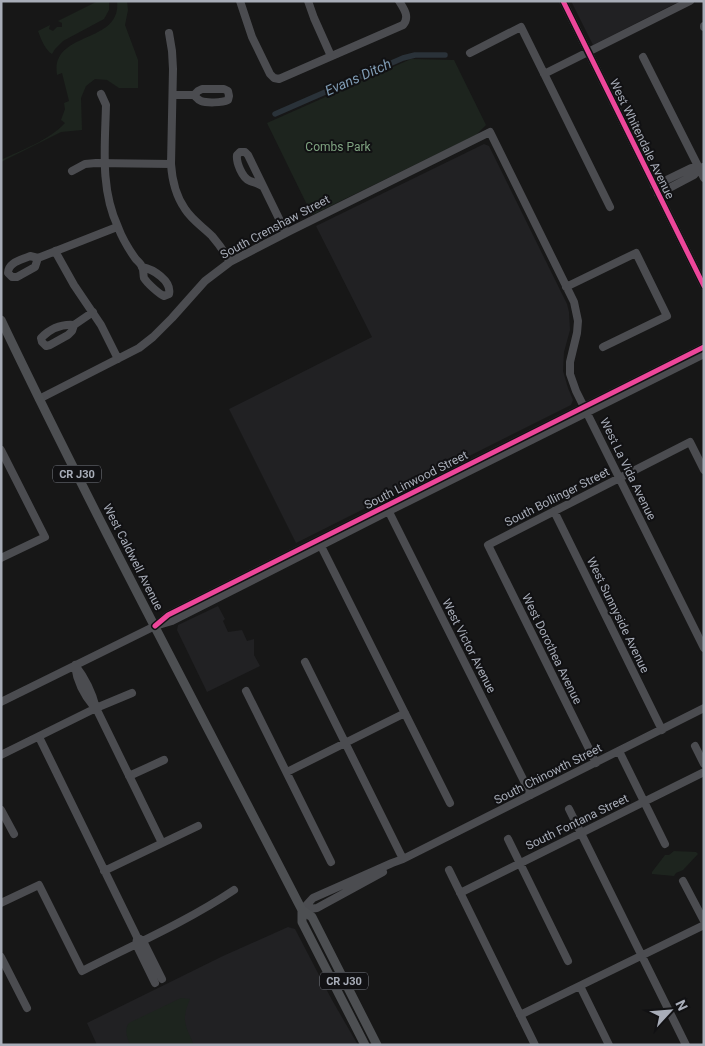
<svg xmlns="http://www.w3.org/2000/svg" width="705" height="1046" viewBox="0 0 705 1046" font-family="Roboto,sans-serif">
<rect width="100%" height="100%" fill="#171717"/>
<path fill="#212123" d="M571 1H680L593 45Z
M484 144 489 146 567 304 569 312 570 330 564 352 563 371 568 388 573 400 571 405 296 543 229 409 372 337 316 226Z
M218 606 225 619 223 621 228 632 242 630 247 641 254 639V655L260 666 207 692 177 630 178 625Z
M288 927 295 929 332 1000 358 1045H97L87 1023 223 956Z"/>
<path fill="#1d241e" d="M98 1 109 2V10L104 19 63 41 55 49 52 54C45 50 41 39 38 31L50 25 49 29 53 31 57 27H62V23L58 21Z
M117 1H127L128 10 125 25 138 60V88H119L107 80 95 79 86 86 81 98 82 130 61 132 1 162V160C21 150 50 140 65 123L61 120 65 109 64 103 69 101 62 73 57 75C50 30 122 45 117 1Z
M411 59 454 60 486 125 476 135 312 215 267 123Z
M674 851 696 852 698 854 683 870 676 873 674 876 652 874V872L665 855H669Z
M181 998 190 999C181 1020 185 1025 194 1045H130C127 1037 124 1030 129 1023Z"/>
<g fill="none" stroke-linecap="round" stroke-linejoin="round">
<path stroke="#2a3239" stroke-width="5.5" d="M275 114 403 58 415 55H445"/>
<path stroke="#4b4c50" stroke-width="8" d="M240 1 252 37 270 74 274 78 279 79 403 25C410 17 404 9 399 1
M308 1 314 18 331 56
M563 1 704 286
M704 26V27
M169 33 172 51 173 69 171 164C172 180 176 196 185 209 192 220 203 227 212 236 219 244 225 253 230 262
M470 53 521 27 610 207
M643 57 704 178
M544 74 690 1
M202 89H224L228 91 229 96 228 100C222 103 206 103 201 101 198 100 196 97 194 95L198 91Z
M101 94 106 105C105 146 100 189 118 227 122 238 128 248 135 258 137 261 141 263 142 267 144 270 143 275 144 278 147 283 159 294 164 296L169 294C172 281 153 269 142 267
M173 95H194
M72 171 85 164 96 163 171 164
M262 186C256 182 255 183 250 181 242 178 236 162 237 155L240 152H245L248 155 286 233
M654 186 691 168 699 169
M658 194 694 175 699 169 703 167
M55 251 74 285 101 325 118 359
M38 258 35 267 17 277H12L8 273C8 262 22 260 30 256L38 258 117 227
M566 287 636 253 667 316 603 347
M74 325C62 324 50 329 41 338L42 342 46 346 50 345 68 335 72 331 74 325 93 312
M39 399 139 348 153 337 172 318 205 281 230 262 290 231 490 132 574 302 578 321 577 333 570 362V374L576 391 704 648
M1 450 45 537 1 558
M387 508 531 795
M554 511 662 730
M323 543 321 546 450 803
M159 623 168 615 704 347
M305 662 403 859
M75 665C85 678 92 692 96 708L162 843
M75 666C77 682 84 695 94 707
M246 691 331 862
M1 702 155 626 172 621 389 511 704 354
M39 737 137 937 143 941 162 979
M695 746 704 764
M619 751 665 844
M1 755 96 708 132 693
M596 763 488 545 690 442 704 470
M287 772 405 713
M129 776 164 760
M569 809 686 1045
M1 810 14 834
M508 839 568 961
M449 870 535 1045
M104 871 198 826
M683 881 704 921
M460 893 704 772
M1 903 39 885 82 971C133 945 186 922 234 890
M302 910 313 898 392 863 403 859 704 708
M302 910 317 908 383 872
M137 939 136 944 155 983
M1 957 27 1008
M580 986 609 1045
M520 1015 704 925"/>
<path stroke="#4d4f52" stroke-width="9" d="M1 320C96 519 201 714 302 910L312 917 377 1045
M302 910V922L365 1045"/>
<defs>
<path id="cycleway" d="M563 1 704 286
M155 626 168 615 704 347"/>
</defs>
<use href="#cycleway" stroke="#111113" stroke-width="8"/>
<use href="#cycleway" stroke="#ed469a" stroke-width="5"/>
</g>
<g text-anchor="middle" stroke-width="4" stroke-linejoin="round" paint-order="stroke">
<g fill="#111113" stroke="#7b7e86" stroke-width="1">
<rect x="53" y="465.5" width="48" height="17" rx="4"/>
<rect x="320" y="972.5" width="48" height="17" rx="4"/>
</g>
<g font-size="11" font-weight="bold" fill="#a8adb8">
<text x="77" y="478">CR J30</text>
<text x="344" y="985">CR J30</text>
</g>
<g font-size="12" fill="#a8adb8" stroke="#111113">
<text transform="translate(642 139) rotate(64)" y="4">West Whitendale Avenue</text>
<text transform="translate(275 227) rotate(-28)" y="4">South Crenshaw Street</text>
<text transform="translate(628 469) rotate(64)" y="4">West La Vida Avenue</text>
<text transform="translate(416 480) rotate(-27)" y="4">South Linwood Street</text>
<text transform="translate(557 497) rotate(-27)" y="4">South Bollinger Street</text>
<text transform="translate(133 557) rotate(63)" y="4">West Caldwell Avenue</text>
<text transform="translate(618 615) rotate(64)" y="4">West Sunnyside Avenue</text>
<text transform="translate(469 646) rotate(63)" y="4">West Victor Avenue</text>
<text transform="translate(552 649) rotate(64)" y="4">West Dorothea Avenue</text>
<text transform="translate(548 774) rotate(-27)" y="4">South Chinowth Street</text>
<text transform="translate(577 822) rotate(-26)" y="4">South Fontana Street</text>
</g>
<g font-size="12" fill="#7fa381" stroke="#111113">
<text x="338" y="151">Combs Park</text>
</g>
<g font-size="14" font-style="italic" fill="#7f9bb3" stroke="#111113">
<text transform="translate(358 77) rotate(-24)" y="5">Evans Ditch</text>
</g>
</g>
<rect width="705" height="1046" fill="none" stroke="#a8adb8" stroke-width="5"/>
<g transform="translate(670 1011) rotate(64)" stroke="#111113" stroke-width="4" paint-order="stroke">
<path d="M0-4L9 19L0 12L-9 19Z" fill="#a8adb8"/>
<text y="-8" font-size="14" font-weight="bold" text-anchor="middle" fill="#a8adb8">N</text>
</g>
</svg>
